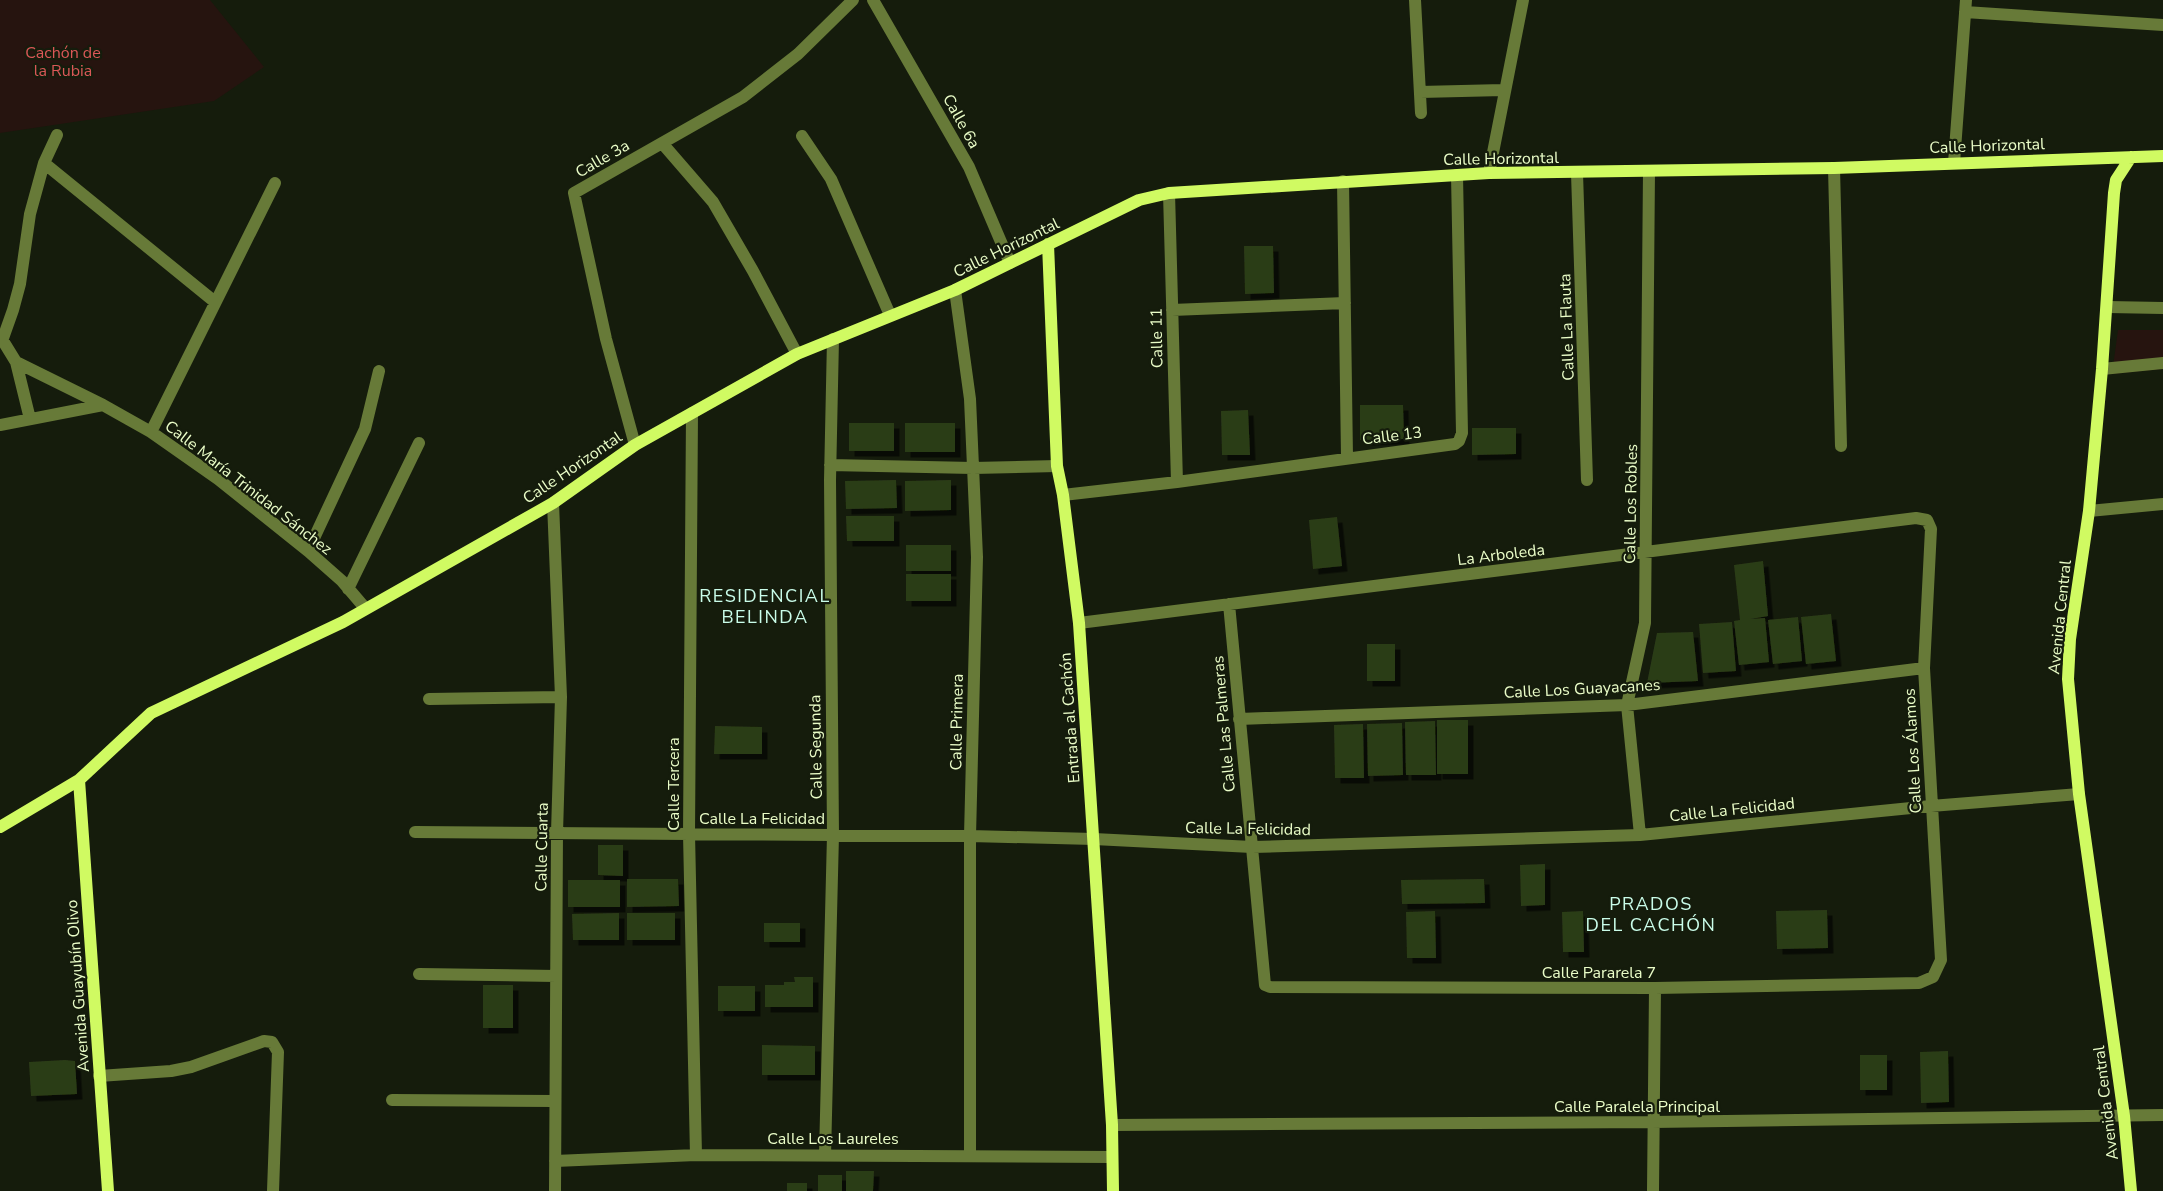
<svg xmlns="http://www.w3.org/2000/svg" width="2163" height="1191" viewBox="0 0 2163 1191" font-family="'Nunito Sans',sans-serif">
<defs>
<filter id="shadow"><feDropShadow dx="5.5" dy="5.5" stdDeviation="0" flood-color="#0009"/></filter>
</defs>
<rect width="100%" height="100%" fill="#151c0c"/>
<path fill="#26140f" d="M0 0H210L264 67 214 101 0 133Z
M2118 330H2163V369L2112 374Z"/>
<path fill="#2c3c18" filter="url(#shadow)" d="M1244 246H1273L1274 293 1245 294Z
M1360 405H1403L1404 439 1360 440Z
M1248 410 1250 455H1222L1221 411Z
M849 423H894V451H849Z
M905 423H955V452H905Z
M1472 428H1516V454L1472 455Z
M896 480 897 508 846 509 845 481Z
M951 480V510L905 511V481Z
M846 516H894V541H847Z
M1337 517 1342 566 1313 569 1309 520Z
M906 545H951V571H906Z
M1763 561 1768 616 1750 619 1765 618 1769 662 1739 665 1734 621 1740 620 1734 565Z
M906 574H951V601H906Z
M1831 614 1836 661 1806 664 1801 617Z
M1798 617 1802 661 1773 664 1768 620Z
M1732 622 1736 671 1703 673 1699 624Z
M1693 632 1698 681 1647 683 1657 633Z
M1367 644H1395V681H1367Z
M1437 720H1468V774H1437Z
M1435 721 1436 775H1406L1405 722Z
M1402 723 1403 775 1368 776 1367 724Z
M1363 724 1364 778H1335L1334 725Z
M715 726 762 727V754H714Z
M598 845H623V876L598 875Z
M1545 864V905L1521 906 1520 865Z
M627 879H678L679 906 627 907Z
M1484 879 1485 903 1402 904 1401 880Z
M568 880H620V907H568Z
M1827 910 1828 948 1777 949 1776 911Z
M1435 911 1436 958H1407L1406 912Z
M1583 911 1584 952H1563L1562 912Z
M619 913V940H573L572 914Z
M627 913H675V940H627Z
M764 923H800V942H764Z
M794 977H813V1007H765V985H784V982H795Z
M483 985H513V1028H483Z
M718 986H755V1011H718Z
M762 1045 815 1046V1075H762Z
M1948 1051 1949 1102 1921 1103 1920 1052Z
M1860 1055H1887V1090H1860Z
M65 1060 75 1061 77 1094 31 1096 29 1062Z
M846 1171H874L873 1191H846Z
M818 1175H842V1191H818Z
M787 1183H807V1191H787Z"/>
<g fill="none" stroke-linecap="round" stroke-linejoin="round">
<path stroke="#677a38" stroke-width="12" d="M873 0 969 167 1010 263
M1415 0 1421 113
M1965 12 2163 25
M1420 92 1503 90
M802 136 831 179 890 315
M662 143 713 202 753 271 797 354
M44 163 215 302
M1954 163 1966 0
M1834 168 1841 446
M1489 173 1523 0
M1577 173 1587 480
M1343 181 1347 457
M1169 193 1177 482
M955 290 970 399 977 557 970 836V1155
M2108 307 2163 308
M1172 310 1345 303
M0 336 16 362 30 419
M2 341 13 310 20 284 30 214 44 163 57 135
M16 362 103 405 151 432 218 479 308 551 342 581 365 608
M2102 369 2163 363
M692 413 689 834 696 1155
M0 425 103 405
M151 432 275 183
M635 445 606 339 574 193 743 97 798 54 853 0
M830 465 973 468 1057 466
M1063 495 1177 482 1455 444 1459 441 1462 433 1457 175
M553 503 561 697 557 833 555 1191
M2089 511 2163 504
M308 551 365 429 379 371
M348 589 419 443
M1079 623C1358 587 1637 554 1916 518L1927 520 1931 529 1924 668 1941 960 1933 977 1919 983 1655 988 1270 987 1265 985 1229 604
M429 699 561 697
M1239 719 1627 705 1924 668
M415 832 970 836 1094 839 1252 847 1640 835 1931 806 2079 794
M1640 835 1627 705 1645 623 1649 171
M419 974 556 976
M99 1076 171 1071 191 1067 264 1041 272 1042 278 1052 273 1191
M392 1100 555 1101
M1112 1125 1653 1122 2163 1115
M825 1155 833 835 830 480 833 339
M555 1161 696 1155 1112 1157
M1653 1191 1655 988"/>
<path stroke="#d0fa62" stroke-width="12" d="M2131 157 2116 180 2114 193 2102 369 2089 511 2070 639 2068 679 2079 794 2124 1116 2131 1191
M1048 244 1057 466 1063 495 1079 623 1112 1125 1113 1191
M79 780 108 1191
M0 827 79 780 151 713 343 622 553 503 635 445 797 354 955 290 1139 200 1169 193 1489 173 1834 168 2163 156"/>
</g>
<g text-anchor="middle" stroke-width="4.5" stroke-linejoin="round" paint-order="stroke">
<g font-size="16" fill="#da5858" stroke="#151c0c">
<text x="63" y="58">Cachón de<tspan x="63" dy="18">la Rubia</tspan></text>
</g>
<g font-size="16" fill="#eafdc8" stroke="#151c0c">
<text transform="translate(962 121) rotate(61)" y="6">Calle 6a</text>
<text transform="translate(1987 145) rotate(-2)" y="6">Calle Horizontal</text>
<text transform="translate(602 158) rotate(-30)" y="6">Calle 3a</text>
<text transform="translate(1501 158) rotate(-1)" y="6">Calle Horizontal</text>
<text transform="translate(1006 247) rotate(-26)" y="6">Calle Horizontal</text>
<text transform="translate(1566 327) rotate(-92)" y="6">Calle La Flauta</text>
<text transform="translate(1156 338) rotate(-91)" y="6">Calle 11</text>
<text transform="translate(1392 435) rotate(-7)" y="6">Calle 13</text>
<text transform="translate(572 467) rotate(-34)" y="6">Calle Horizontal</text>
<text transform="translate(249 487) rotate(38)" y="6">Calle María Trinidad Sánchez</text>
<text transform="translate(1630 504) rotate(-89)" y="6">Calle Los Robles</text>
<text transform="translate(1501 554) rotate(-7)" y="6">La Arboleda</text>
<text transform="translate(2059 617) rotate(-84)" y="6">Avenida Central</text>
<text transform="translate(1582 688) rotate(-3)" y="6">Calle Los Guayacanes</text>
<text transform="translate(1069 718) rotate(-94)" y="6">Entrada al Cachón</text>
<text transform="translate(956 722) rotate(-89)" y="6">Calle Primera</text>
<text transform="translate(1223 724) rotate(-95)" y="6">Calle Las Palmeras</text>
<text transform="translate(815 747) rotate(-91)" y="6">Calle Segunda</text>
<text transform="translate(1912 751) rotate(-93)" y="6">Calle Los Álamos</text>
<text transform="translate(673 784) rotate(-90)" y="6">Calle Tercera</text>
<text transform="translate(1732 809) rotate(-6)" y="6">Calle La Felicidad</text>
<text x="762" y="824">Calle La Felicidad</text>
<text transform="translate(1248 828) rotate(1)" y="6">Calle La Felicidad</text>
<text transform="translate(541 847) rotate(-89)" y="6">Calle Cuarta</text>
<text x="1599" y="978">Calle Pararela 7</text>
<text transform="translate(77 986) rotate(-94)" y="6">Avenida Guayubín Olivo</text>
<text transform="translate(2105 1103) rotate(-97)" y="6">Avenida Central</text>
<text x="1637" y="1112">Calle Paralela Principal</text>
<text x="833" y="1144">Calle Los Laureles</text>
</g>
<g font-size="18" letter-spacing="1.5" fill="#cafdea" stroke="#151c0c">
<text x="765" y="602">RESIDENCIAL<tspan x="765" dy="21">BELINDA</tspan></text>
<text x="1651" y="910">PRADOS<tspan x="1651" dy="21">DEL CACHÓN</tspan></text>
</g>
</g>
</svg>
